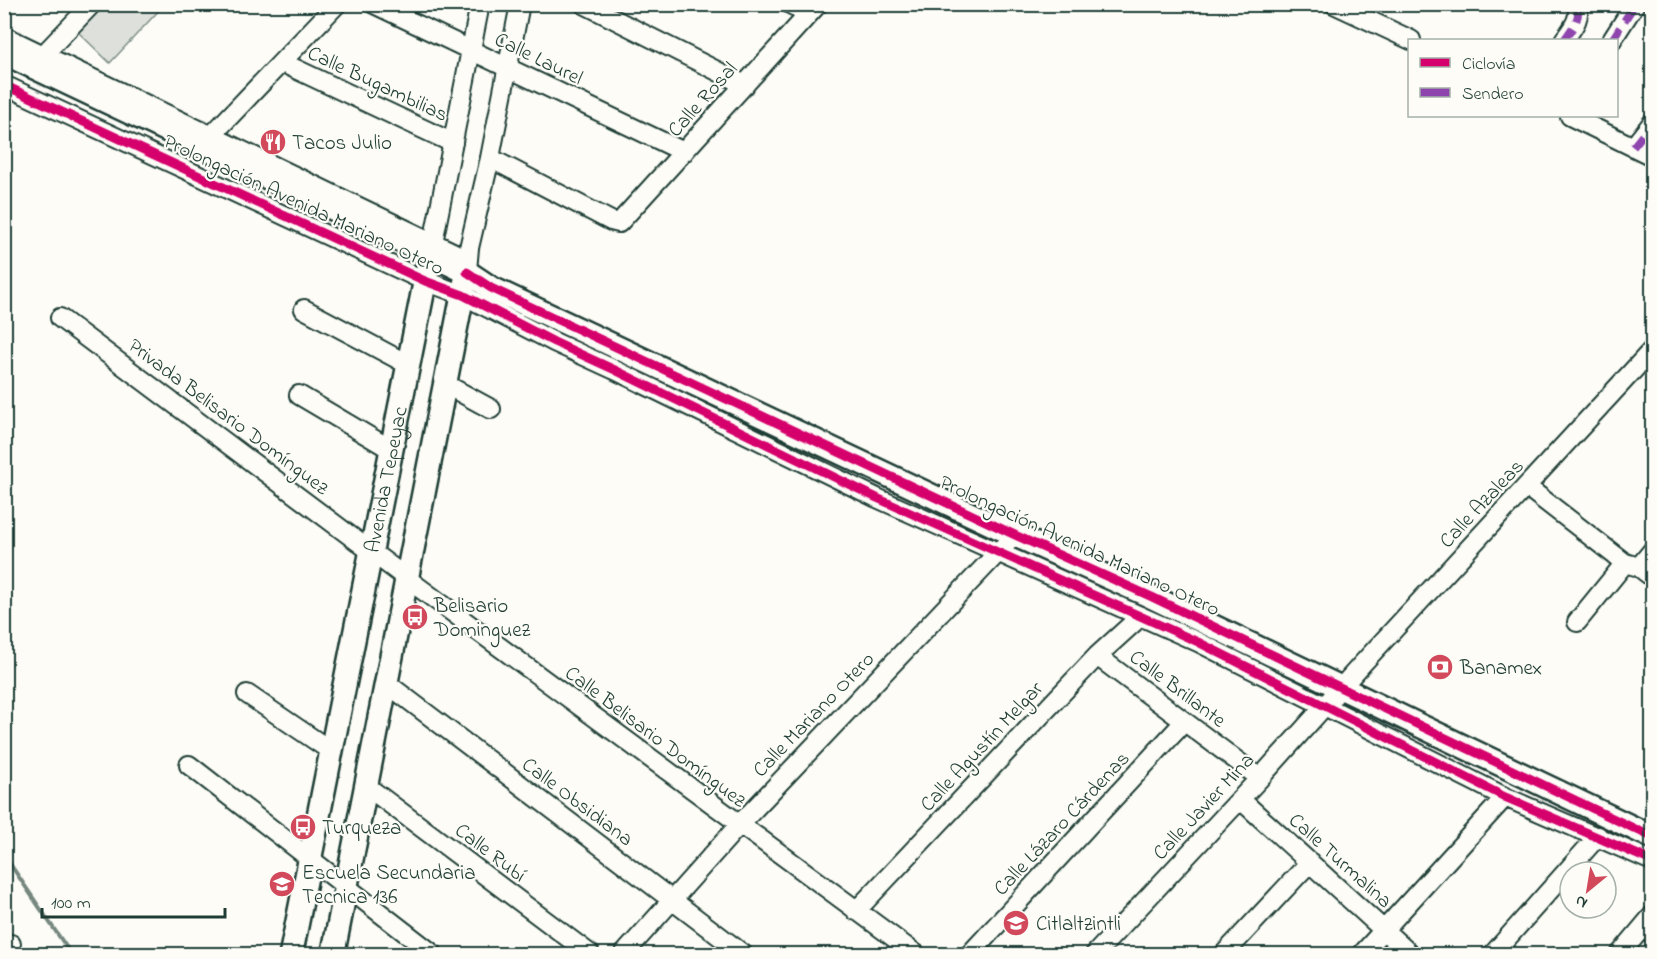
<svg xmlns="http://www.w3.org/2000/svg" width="1657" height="959" viewBox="0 0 1657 959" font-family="'Indie Flower',sans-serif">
<rect width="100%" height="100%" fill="#fdfcf7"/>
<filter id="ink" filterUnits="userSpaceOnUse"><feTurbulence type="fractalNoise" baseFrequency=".0167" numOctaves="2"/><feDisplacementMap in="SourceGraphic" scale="12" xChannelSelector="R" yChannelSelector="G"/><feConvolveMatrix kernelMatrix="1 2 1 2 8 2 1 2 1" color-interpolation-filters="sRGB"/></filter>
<g filter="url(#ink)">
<path fill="#dde0db" stroke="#7e8e88" stroke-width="1.5" d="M103 5H164L110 63 78 32Z"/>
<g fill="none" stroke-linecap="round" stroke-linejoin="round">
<path stroke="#75877f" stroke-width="4" d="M4 855 71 954"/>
<defs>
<path id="minor" d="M374 4 684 152
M584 4 745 85
M790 4 809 14
M1334 4 1411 40
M4 36 467 259
M1564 40C1571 30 1583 17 1576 4
M1612 40 1635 4
M43 55 92 4
M283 63 453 143
M4 85 425 281 463 295 554 342 615 370 877 498 1198 642 1505 797 1652 861
M1570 116 1652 156
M212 135 337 4
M1633 147 1652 123
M490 158 611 221 619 223 818 4
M431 253 480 4
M467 271 469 248 490 158 520 4
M304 309 409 365
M60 318 417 586 916 954
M445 384 491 409
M299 395 392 450
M1527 487 1625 563 1639 567 1652 577
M1639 567 1652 551
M1577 622 1625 563
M1097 656 1260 778
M385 682 743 954
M247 694 331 751
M189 765 433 954
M365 785 590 954
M1240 799 1410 954
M856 911 1097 656 1141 616
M4 952 11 944
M624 954 739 825 1007 543
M970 954 1184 722
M1095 954 1260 778 1363 663 1652 350
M1224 954 1310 862
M1362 954 1505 797
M1493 954 1598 836
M1620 954 1652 916"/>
<g id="major">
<path d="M4 53 467 272 491 288 1015 535 1152 597 1652 837"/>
<path id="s1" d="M291 954 430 256"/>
<path d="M333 954 467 272"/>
</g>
</defs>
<use href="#minor" stroke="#1f3d34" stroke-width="22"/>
<use href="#major" stroke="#1f3d34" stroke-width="27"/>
<use href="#minor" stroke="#fdfcf7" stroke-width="18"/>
<use href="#major" stroke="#fdfcf7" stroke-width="22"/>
<path stroke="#8e44ad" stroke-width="8" stroke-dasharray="15 8" stroke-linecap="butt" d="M1564 40C1571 30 1583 17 1576 4
M1612 40 1635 4
M1633 147 1652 123"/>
<defs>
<path id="cycleway" d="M4 85 425 281 463 295 554 342 615 370 877 498 1198 642 1505 797 1652 861
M467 272 491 288 1015 535 1152 597 1652 837"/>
</defs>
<use href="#cycleway" stroke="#fdfcf7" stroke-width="13"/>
<use href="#cycleway" stroke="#d6006c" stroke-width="9"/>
</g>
</g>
<defs>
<symbol id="restaurant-disc" viewBox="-11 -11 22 22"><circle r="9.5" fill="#d1495b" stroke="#fdfcf7"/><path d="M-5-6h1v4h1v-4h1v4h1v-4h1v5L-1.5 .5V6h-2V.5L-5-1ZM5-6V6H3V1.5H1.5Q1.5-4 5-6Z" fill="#fff"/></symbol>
<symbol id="bus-disc" viewBox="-11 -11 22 22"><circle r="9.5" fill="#d1495b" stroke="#fdfcf7"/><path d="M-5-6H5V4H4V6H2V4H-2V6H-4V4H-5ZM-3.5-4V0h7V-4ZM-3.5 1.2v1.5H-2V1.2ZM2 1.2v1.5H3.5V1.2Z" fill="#fff"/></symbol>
<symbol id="bank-disc" viewBox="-11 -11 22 22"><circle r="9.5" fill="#d1495b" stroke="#fdfcf7"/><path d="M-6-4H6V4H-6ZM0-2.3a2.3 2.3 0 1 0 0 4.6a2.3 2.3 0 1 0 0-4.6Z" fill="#fff"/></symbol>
<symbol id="school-disc" viewBox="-11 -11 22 22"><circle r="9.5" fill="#d1495b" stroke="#fdfcf7"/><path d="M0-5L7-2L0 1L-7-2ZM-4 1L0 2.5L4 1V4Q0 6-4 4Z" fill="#fff"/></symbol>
</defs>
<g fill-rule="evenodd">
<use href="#restaurant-disc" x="258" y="127" width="30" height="30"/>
<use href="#bus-disc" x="400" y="602" width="30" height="30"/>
<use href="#bank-disc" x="1425" y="652" width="30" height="30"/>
<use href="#bus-disc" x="288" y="812" width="30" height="30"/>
<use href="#school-disc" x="267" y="869" width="30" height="30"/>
<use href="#school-disc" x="1001" y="908" width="30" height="30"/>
</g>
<g text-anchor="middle" stroke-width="4.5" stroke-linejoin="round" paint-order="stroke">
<g font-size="21" fill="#1f3d34" stroke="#fdfcf7">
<text transform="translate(539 58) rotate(26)" y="7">Calle Laurel</text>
<text transform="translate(378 83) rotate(25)" y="7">Calle Bugambilias</text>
<text transform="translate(702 99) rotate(-48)" y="7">Calle Rosal</text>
<text transform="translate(304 204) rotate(25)" y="7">Prolongación Avenida Mariano Otero</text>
<text transform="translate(229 416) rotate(37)" y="7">Privada Belisario Domínguez</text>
<text dy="7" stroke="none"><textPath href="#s1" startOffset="484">Avenida Tepeyac</textPath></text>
<text transform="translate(1481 503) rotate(-47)" y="7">Calle Azaleas</text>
<text transform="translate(1080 545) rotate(25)" y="7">Prolongación Avenida Mariano Otero</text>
<text transform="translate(1178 688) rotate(37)" y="7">Calle Brillante</text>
<text transform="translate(813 714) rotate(-46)" y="7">Calle Mariano Otero</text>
<text transform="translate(656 736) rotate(37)" y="7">Calle Belisario Domínguez</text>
<text transform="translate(981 746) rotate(-47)" y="7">Calle Agustín Melgar</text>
<text transform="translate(578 801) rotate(37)" y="7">Calle Obsidiana</text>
<text transform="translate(1203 806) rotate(-47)" y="7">Calle Javier Mina</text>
<text transform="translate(1061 823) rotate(-47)" y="7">Calle Lázaro Cárdenas</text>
<text transform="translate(491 852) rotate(37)" y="7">Calle Rubí</text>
<text transform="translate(1341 860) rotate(42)" y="7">Calle Turmalina</text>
</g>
<g font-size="21" fill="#1f3d34" stroke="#fdfcf7" text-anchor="start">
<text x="292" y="149">Tacos Julio</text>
<text x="434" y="612">Belisario<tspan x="434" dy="24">Dominguez</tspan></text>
<text x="1460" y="674">Banamex</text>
<text x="322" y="834">Turqueza</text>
<text x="302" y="879">Escuela Secundaria<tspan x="302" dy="24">Tecnica 136</tspan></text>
<text x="1036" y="930">Citlaltzintli</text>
</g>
</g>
<rect width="1657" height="959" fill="none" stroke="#fdfcf7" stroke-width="24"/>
<rect x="12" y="12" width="1633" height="935" fill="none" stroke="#1f3d34" stroke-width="2" filter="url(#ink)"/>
<rect x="1408" y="39" width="210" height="78" fill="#fdfcf7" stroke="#a4b0a9" stroke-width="1.5"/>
<rect x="1420" y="58" width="30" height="9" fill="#d6006c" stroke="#a4b0a9" stroke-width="1.5"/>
<text x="1462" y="69" font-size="18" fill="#1f3d34">Ciclovía</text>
<rect x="1420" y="88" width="30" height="9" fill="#8e44ad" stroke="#a4b0a9" stroke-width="1.5"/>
<text x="1462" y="99" font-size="18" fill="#1f3d34">Sendero</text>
<g transform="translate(1588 890) rotate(210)"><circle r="28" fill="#fdfcf7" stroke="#a4b0a9" stroke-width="1.5"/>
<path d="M0-4.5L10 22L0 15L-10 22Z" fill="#d1495b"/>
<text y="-9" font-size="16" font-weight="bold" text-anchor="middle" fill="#1f3d34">N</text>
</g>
<path d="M42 908v9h183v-9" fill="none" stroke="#1f3d34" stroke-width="3"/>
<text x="51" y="908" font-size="18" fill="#1f3d34" stroke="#fdfcf7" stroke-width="4.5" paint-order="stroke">100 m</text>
</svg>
